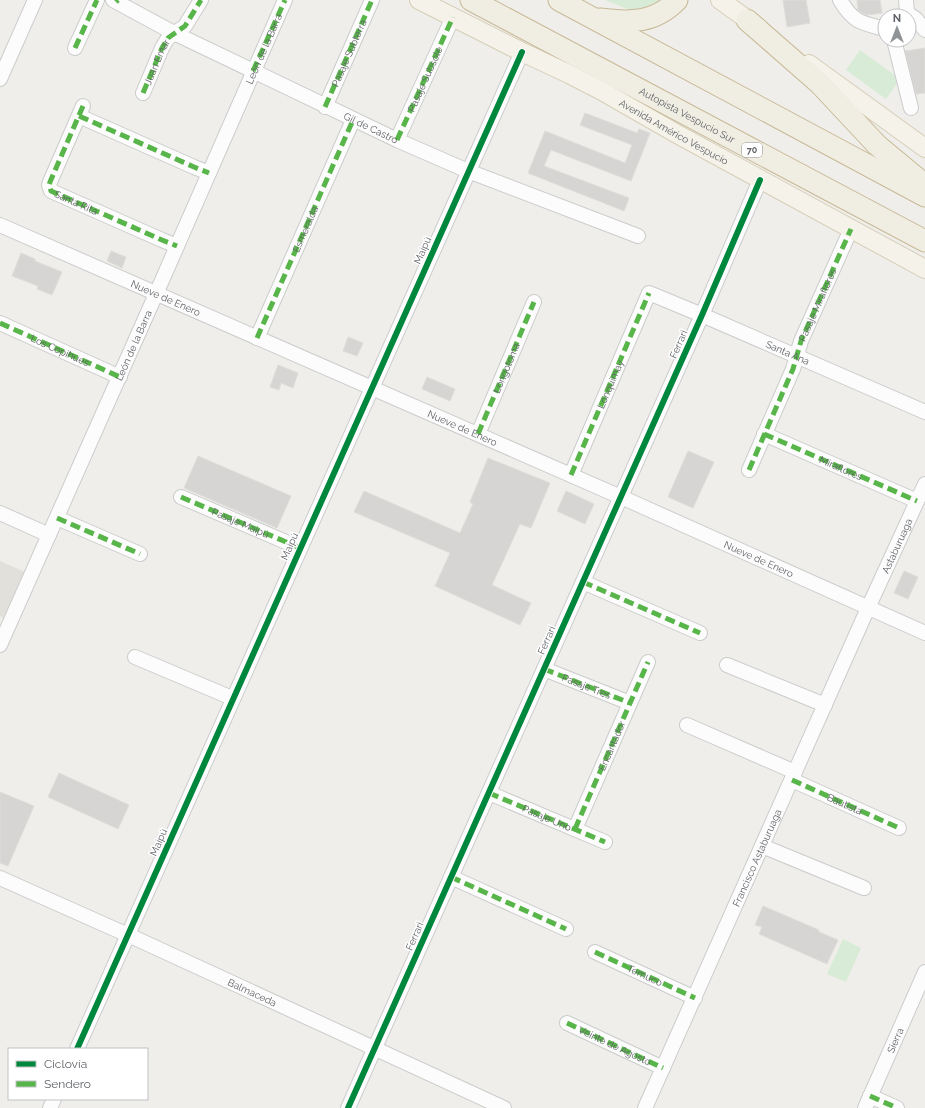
<svg xmlns="http://www.w3.org/2000/svg" width="925" height="1108" viewBox="0 0 925 1108" font-family="Raleway,sans-serif">
<rect width="100%" height="100%" fill="#efeeea"/>
<path fill="#e2e0da" d="M0 561 25 572 3 618 0 616Z"/>
<path fill="#d8ebd6" d="M605 0H661L652 9 632 11Z
M860 50 900 79 886 99 846 70Z
M843 939 861 948 846 982 827 974Z"/>
<path fill="#d6d5d3" stroke="#deddd9" d="M783 0H806L810 23 787 27Z
M857 0H880L882 13 867 15 863 13 858 10Z
M925 48V93L916 94 905 51Z
M585 113 637 133 639 129 650 133 631 181 551 150 544 166 629 198 624 211 528 173 545 131 625 163 632 145 580 125Z
M111 251 126 257 122 268 107 261Z
M21 253 35 259V261L62 272 52 295 37 289 38 286 12 276Z
M348 337 363 343 357 356 343 351Z
M278 365 298 373 293 388 281 383 279 390 270 387Z
M427 377 455 389 450 401 422 389Z
M688 451 714 462 693 508 668 497Z
M198 456 291 496 277 528 184 488Z
M488 458 550 483 531 528 520 524 492 585 531 603 520 625 435 586 450 553 354 512 364 491 460 533 473 504 470 502Z
M566 491 594 504 585 524 557 511Z
M904 571 918 577 908 599 894 593Z
M59 773 129 805 118 829 48 797Z
M0 792 34 806 8 866 0 863Z
M763 906 819 930V932L838 940 827 964 759 934 762 927 755 925Z"/>
<g fill="none" stroke-linecap="round" stroke-linejoin="round">
<defs>
<g id="minor">
<path id="s1" d="M113 0 174 33 397 140 468 171 638 236"/>
<path d="M840 0C853 22 861 23 885 29"/>
<path d="M906 0 907 13 916 19 925 30"/>
<path d="M894 40 911 108"/>
<path d="M75 48 97 0"/>
<path d="M0 79 35 0"/>
<path id="s2" d="M143 93 162 48 168 38 185 26 201 0"/>
<path d="M83 106 50 182 49 185 51 191 162 240 177 246"/>
<path d="M325 107 372 0"/>
<path d="M79 116 194 167 209 173"/>
<path d="M397 140 453 17"/>
<path id="s3" d="M0 225 630 501 925 633"/>
<path id="s4" d="M0 323 120 377"/>
<path d="M257 338 353 120"/>
<path d="M478 434 534 302"/>
<path d="M764 434 917 501"/>
<path d="M749 470 793 369 801 341 851 229"/>
<path id="s5" d="M571 475 649 293 702 315 925 412"/>
<path d="M181 497 300 548"/>
<path d="M0 513 49 535"/>
<path d="M57 518 140 554"/>
<path d="M583 582 700 633"/>
<path id="s6" d="M0 645 156 294 285 0"/>
<path d="M135 657 232 698"/>
<path d="M727 665 825 705"/>
<path id="s7" d="M544 669 630 703"/>
<path d="M687 725 795 772"/>
<path id="s8" d="M792 780 899 828"/>
<path d="M489 793 605 842"/>
<path d="M575 829 648 662"/>
<path d="M762 846 864 888"/>
<path d="M451 877 566 929"/>
<path id="s9" d="M0 878 137 939 504 1108"/>
<path d="M595 952 695 998"/>
<path d="M567 1023 663 1068"/>
<path d="M77 1049 522 52"/>
<path d="M870 1096 897 1108"/>
<path d="M50 1108 54 1099"/>
<path d="M348 1108 702 315 760 180"/>
<path id="s10" d="M645 1108 868 608 925 484"/>
<path id="s11" d="M865 1108 925 972"/>
</g>
<g id="major">
<path id="s12" d="M419 0 522 52 569 74 602 91 677 134 925 269"/>
<path d="M720 0 759 28"/>
<path d="M809 64 925 148"/>
</g>
<g id="highway">
<path id="s13" d="M471 0 925 241"/>
<path d="M559 0 925 196"/>
<path d="M600 19C630 23 655 23 677 0"/>
<path d="M747 20 819 83 877 145 925 185"/>
</g>
</defs>
<use href="#minor" stroke="#cbcccc" stroke-width="16"/>
<use href="#major" stroke="#d7ceb8" stroke-width="20"/>
<use href="#highway" stroke="#c8b996" stroke-width="23"/>
<use href="#minor" stroke="#fdfcfc" stroke-width="14"/>
<use href="#major" stroke="#f4f2e9" stroke-width="18"/>
<use href="#highway" stroke="#f0ede3" stroke-width="21"/>
<g stroke="#58b549" stroke-width="5" stroke-dasharray="10 5" stroke-linecap="butt">
<path d="M116 2 118 0"/>
<path d="M75 48 97 0"/>
<path d="M253 71 285 0"/>
<path d="M143 93 162 48 168 38 185 26 201 0"/>
<path id="s14" d="M83 106 50 182 49 185 51 191 162 240 177 246"/>
<path id="s15" d="M325 107 372 0"/>
<path d="M79 116 194 167 209 173"/>
<path id="s16" d="M397 140 453 17"/>
<path d="M0 323 120 377"/>
<path id="s17" d="M257 338 353 120"/>
<path id="s18" d="M478 434 534 302"/>
<path id="s19" d="M764 434 917 501"/>
<path id="s20" d="M749 470 793 369 801 341 851 229"/>
<path id="s21" d="M571 475 649 293"/>
<path id="s22" d="M181 497 300 548"/>
<path d="M57 518 140 554"/>
<path d="M583 582 700 633"/>
<path d="M544 669 630 703"/>
<path d="M792 780 899 828"/>
<path id="s23" d="M489 793 605 842"/>
<path id="s24" d="M575 829 648 662"/>
<path d="M451 877 566 929"/>
<path id="s25" d="M595 952 695 998"/>
<path id="s26" d="M567 1023 663 1068"/>
<path d="M870 1096 897 1108"/>
</g>
<defs>
<path id="cycleway" d="M77 1049 522 52
M348 1108 702 315 760 180"/>
</defs>
<use href="#cycleway" stroke="#fff" stroke-width="8"/>
<use href="#cycleway" stroke="#00873e" stroke-width="6"/>
</g>
<g text-anchor="middle" stroke-width="3" stroke-linejoin="round" paint-order="stroke">
<rect fill="#fff" stroke="#8f9295" stroke-width="1" x="742" y="143" width="20" height="14" rx="3"/>
<g font-size="9" font-weight="bold" fill="#5f6368">
<text x="752" y="153">70</text>
</g>
<g font-size="10" fill="#5f6368" stroke="#fff">
<text dy="4" stroke="none"><textPath href="#s6" startOffset="652">León de la Barra</textPath></text>
<text dy="4" stroke="none"><textPath href="#s15" startOffset="59">Pasaje Subterra</textPath></text>
<text dy="4" stroke="none"><textPath href="#s2" startOffset="34">Juan Emar</textPath></text>
<text dy="4" stroke="none"><textPath href="#s16" startOffset="67">Pasaje Subsole</textPath></text>
<text dy="4" stroke="none"><textPath href="#s13" startOffset="245">Autopista Vespucio Sur</textPath></text>
<text dy="4" stroke="none"><textPath href="#s1" startOffset="288">Gil de Castro</textPath></text>
<text dy="4" stroke="none"><textPath href="#s12" startOffset="287">Avenida Américo Vespucio</textPath></text>
<text dy="4" stroke="none"><textPath href="#s14" startOffset="120">Santa Rita</textPath></text>
<text dy="4" stroke="none"><textPath href="#s17" startOffset="119">Esmeralda</textPath></text>
<text transform="translate(422 250) rotate(-66)" y="4">Maipú</text>
<text dy="4" stroke="none"><textPath href="#s3" startOffset="181">Nueve de Enero</textPath></text>
<text dy="4" stroke="none"><textPath href="#s20" startOffset="179">Pasaje Miraflores</textPath></text>
<text transform="translate(678 344) rotate(-66)" y="4">Ferrari</text>
<text dy="4" stroke="none"><textPath href="#s6" startOffset="328">León de la Barra</textPath></text>
<text dy="4" stroke="none"><textPath href="#s4" startOffset="66">Los Copihues</textPath></text>
<text dy="4" stroke="none"><textPath href="#s5" startOffset="349">Santa Ana</textPath></text>
<text dy="4" stroke="none"><textPath href="#s18" startOffset="72">Longotoma</textPath></text>
<text dy="4" stroke="none"><textPath href="#s21" startOffset="99">Lonquimay</textPath></text>
<text dy="4" stroke="none"><textPath href="#s3" startOffset="505">Nueve de Enero</textPath></text>
<text dy="4" stroke="none"><textPath href="#s19" startOffset="84">Miraflores</textPath></text>
<text dy="4" stroke="none"><textPath href="#s22" startOffset="65">Pasaje Maipú</textPath></text>
<text transform="translate(289 546) rotate(-66)" y="4">Maipú</text>
<text dy="4" stroke="none"><textPath href="#s10" startOffset="616">Astaburuaga</textPath></text>
<text dy="4" stroke="none"><textPath href="#s3" startOffset="829">Nueve de Enero</textPath></text>
<text transform="translate(546 640) rotate(-66)" y="4">Ferrari</text>
<text dy="4" stroke="none"><textPath href="#s7" startOffset="46">Pasaje Tres</textPath></text>
<text dy="4" stroke="none"><textPath href="#s24" startOffset="91">Encantador</textPath></text>
<text dy="4" stroke="none"><textPath href="#s8" startOffset="58">Bautista</textPath></text>
<text dy="4" stroke="none"><textPath href="#s23" startOffset="63">Pasaje Uno</textPath></text>
<text transform="translate(158 842) rotate(-66)" y="4">Maipú</text>
<text dy="4" stroke="none"><textPath href="#s10" startOffset="274">Francisco Astaburuaga</textPath></text>
<text transform="translate(414 936) rotate(-66)" y="4">Ferrari</text>
<text dy="4" stroke="none"><textPath href="#s25" startOffset="55">Temuco</textPath></text>
<text dy="4" stroke="none"><textPath href="#s9" startOffset="277">Balmaceda</textPath></text>
<text dy="4" stroke="none"><textPath href="#s11" startOffset="74">Sierra</textPath></text>
<text dy="4" stroke="none"><textPath href="#s26" startOffset="53">Veinte de Agosto</textPath></text>
</g>
</g>
<rect x="8" y="1048" width="140" height="52" fill="#ffffff" stroke="#bfc1c3"/>
<rect x="16" y="1061" width="20" height="6" fill="#00873e" stroke="#bfc1c3"/>
<text x="44" y="1068" font-size="12" fill="#5f6368">Ciclovía</text>
<rect x="16" y="1081" width="20" height="6" fill="#58b549" stroke="#bfc1c3"/>
<text x="44" y="1088" font-size="12" fill="#5f6368">Sendero</text>
<g transform="translate(897 28)"><circle r="19" fill="#ffffff" stroke="#bfc1c3"/>
<path d="M0-3L7 15L0 10L-7 15Z" fill="#919496"/>
<text y="-6" font-size="11" font-weight="bold" text-anchor="middle" fill="#5f6368">N</text>
</g>
</svg>
